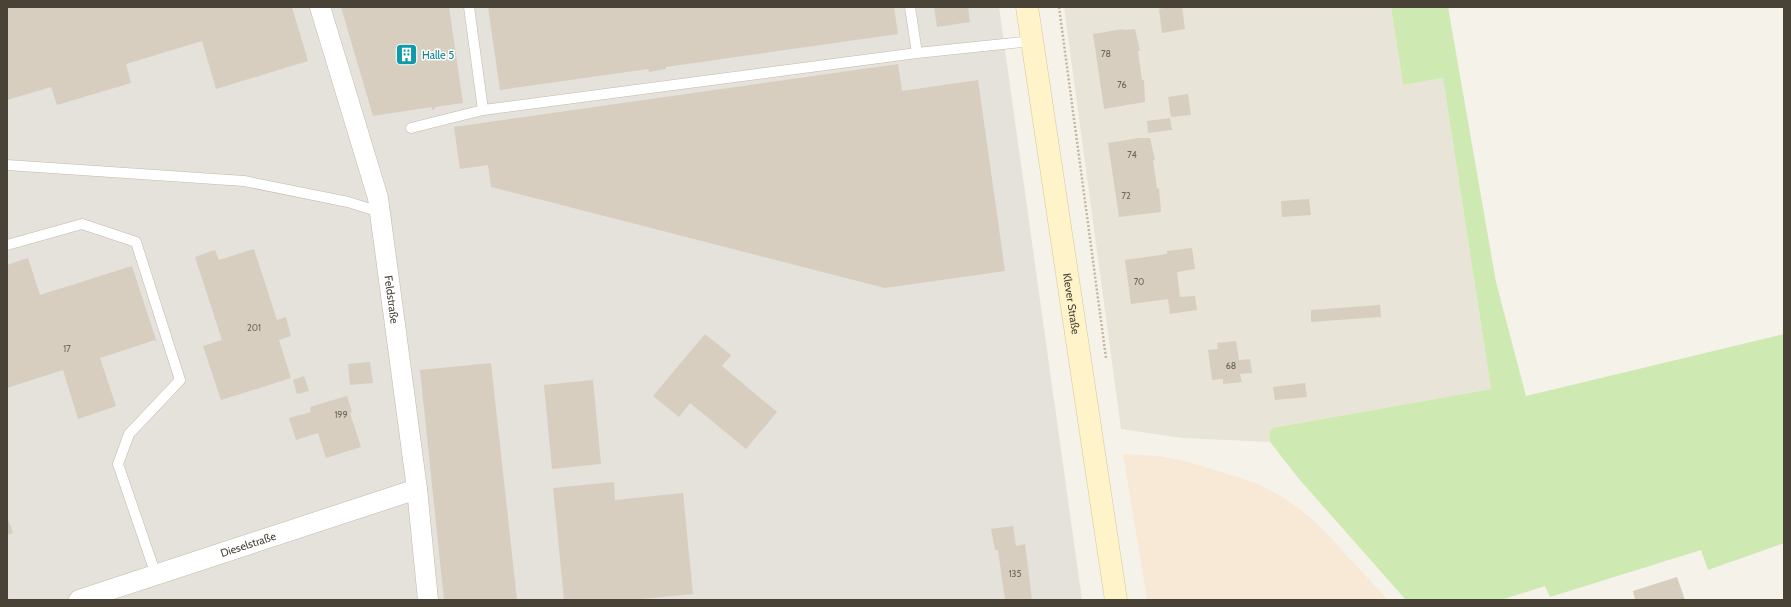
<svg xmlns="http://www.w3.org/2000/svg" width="1791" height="607" viewBox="0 0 1791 607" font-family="Cabin,sans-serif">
<rect width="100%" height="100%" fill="#f5f2ea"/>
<path fill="#e9e4d8" d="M1064 7H1391L1403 85 1443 78 1491 389 1272 428 1269 432 1270 442 1182 438 1121 429Z"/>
<path fill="#f7e9d5" d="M1123 454 1159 456 1189 462 1256 483 1286 499 1315 521 1388 600H1147Z"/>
<path fill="#e5e1db" d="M7 7H999L1082 600H7Z"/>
<path fill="#cfe9b2" d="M1391 7H1448L1496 282 1526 396 1784 334V543L1708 570 1701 550 1550 597 1545 586 1501 600H1406L1299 479 1270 442 1269 432 1272 428 1491 389 1443 78 1403 85Z"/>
<path fill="#d7cebf" d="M7 7H292L308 61 216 89 202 41 126 64 131 83 57 105 51 87 7 100Z
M341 7H449L463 103 435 107V109L432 110V107L373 116Z
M488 7H894L898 34 666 67V69L649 72 648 69 500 90Z
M934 7H968L970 22 937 27Z
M1165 7H1182L1185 29 1162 33 1159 9Z
M1123 29V30L1135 29 1140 51H1138L1142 80H1144L1145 102 1104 109 1093 34Z
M898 64 902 91 978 80 1005 271 885 288 491 187 488 165 460 169 454 127Z
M1188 94 1191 115 1171 117 1168 97Z
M1170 118 1172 130 1148 133 1147 121Z
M1139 138H1150L1155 160H1153L1157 189 1159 188 1161 212 1119 217 1108 143Z
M1309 199 1311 215 1282 217 1281 201Z
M1192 248 1195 269 1177 272 1180 297 1195 296 1197 310 1170 314 1168 299 1131 304 1125 260 1167 254V251Z
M254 249 277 320 286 317 291 336 279 340 291 378 221 400 203 346 222 340 195 257 215 250 219 260Z
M28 258 40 295 132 266 157 343 155 340 100 358 116 406 78 419 63 370 7 388V265Z
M1380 305 1381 317 1311 322V310Z
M705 334 731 355 722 366 777 412 746 449 690 403 679 417 653 396Z
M1236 341 1239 360 1250 359 1252 373 1240 374 1242 382 1223 384V379L1212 380 1208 350 1218 349 1217 343Z
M370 362 373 383 350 385 348 364Z
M491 363 517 600H444L420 370Z
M304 376 309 391 297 394 293 380Z
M593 380 601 464 552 469 544 385Z
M1305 383 1307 397 1275 400 1273 387Z
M347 396 352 412 350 413 361 447 326 458 318 433 296 440 289 418 311 412 310 407Z
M614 482 615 500 683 493 693 594 631 600H564L553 488Z
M7 516 13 533 7 535Z
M1013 526 1016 546 1025 544 1032 600H1005L998 550H995L991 529Z
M1677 577 1685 600H1635L1633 591Z"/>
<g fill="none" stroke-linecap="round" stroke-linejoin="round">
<defs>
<path id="lane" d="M910 7 917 53
M483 110 917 53 1032 41
M411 128 483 110 469 7
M7 165 244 181 348 202 380 212
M7 245 82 224 136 242 180 380 129 434 118 464 156 575"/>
<g id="street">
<path id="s1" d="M320 7 378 198 417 489 428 600"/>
<path id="s2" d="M79 600 417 489"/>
</g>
<g id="secondary">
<path id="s3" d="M1027 7 1116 600"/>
</g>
</defs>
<use href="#lane" stroke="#c1baac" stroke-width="11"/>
<use href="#street" stroke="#c1baac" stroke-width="21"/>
<use href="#secondary" stroke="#d5c799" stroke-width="23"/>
<path stroke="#c3b69d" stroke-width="2.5" stroke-dasharray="2 2" stroke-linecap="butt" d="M1059 7 1106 358"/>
<use href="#lane" stroke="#fff" stroke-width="10"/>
<use href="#street" stroke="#fff" stroke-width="20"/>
<use href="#secondary" stroke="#fff3c9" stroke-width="22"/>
</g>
<defs>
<symbol id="building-square" viewBox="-11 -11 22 22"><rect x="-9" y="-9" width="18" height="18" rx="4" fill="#0f9aa8" stroke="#fff"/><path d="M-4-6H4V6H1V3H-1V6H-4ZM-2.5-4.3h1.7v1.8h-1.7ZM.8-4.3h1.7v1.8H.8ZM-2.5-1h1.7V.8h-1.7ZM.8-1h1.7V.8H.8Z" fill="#fff"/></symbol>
</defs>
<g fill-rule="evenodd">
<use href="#building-square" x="394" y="42" width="25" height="25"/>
</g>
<g text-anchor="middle" stroke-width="3" stroke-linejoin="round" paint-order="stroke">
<g font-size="9" fill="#6c6659">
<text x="1106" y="57">78</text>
<text x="1122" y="88">76</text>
<text x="1132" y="158">74</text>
<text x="1126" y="199">72</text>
<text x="1139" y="285">70</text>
<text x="254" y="331">201</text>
<text x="67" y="352">17</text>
<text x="1231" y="369">68</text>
<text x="341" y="418">199</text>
<text x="1015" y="577">135</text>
</g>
<g font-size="11" fill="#0d838f" stroke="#fff" text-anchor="start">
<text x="422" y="59">Halle 5</text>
</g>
<g font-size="11" fill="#494337" stroke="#fff">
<text dy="4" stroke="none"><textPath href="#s1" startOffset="302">Feldstraße</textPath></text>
<text dy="4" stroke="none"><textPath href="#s3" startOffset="300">Klever Straße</textPath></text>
<text dy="4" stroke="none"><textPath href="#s2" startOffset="178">Dieselstraße</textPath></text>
</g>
</g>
<rect width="1791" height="607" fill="none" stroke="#494337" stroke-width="16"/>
</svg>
